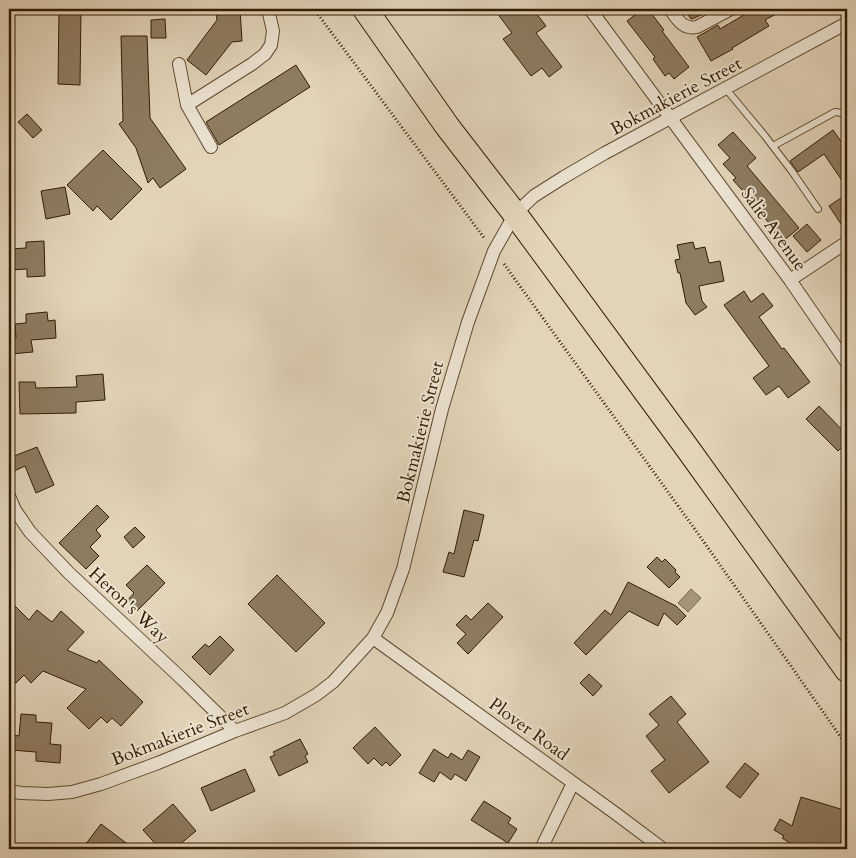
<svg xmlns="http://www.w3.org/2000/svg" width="856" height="858" viewBox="0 0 856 858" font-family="Cardo,serif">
<rect width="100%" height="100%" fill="#e2d4b9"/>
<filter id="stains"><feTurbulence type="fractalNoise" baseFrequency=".004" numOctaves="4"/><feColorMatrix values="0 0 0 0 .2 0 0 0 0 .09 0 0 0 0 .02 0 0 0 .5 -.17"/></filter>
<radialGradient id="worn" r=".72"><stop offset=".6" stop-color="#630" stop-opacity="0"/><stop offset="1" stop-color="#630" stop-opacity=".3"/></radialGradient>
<path fill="#a6957a" stroke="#78654a" d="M691 589 701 598 688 612 678 603Z"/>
<path fill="#8e7c61" stroke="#321c01" d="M59 9H81L80 85 58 84Z
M216 9H240L242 41 232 42 206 75 187 60 217 20Z
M494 9H533L546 26 536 33 562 67 549 77 542 68 531 76 503 39 512 33Z
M630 9H648L664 30 662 31 689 67 674 79 669 73 665 76 653 59 655 57 627 21 635 15Z
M684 9H709L710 11 692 19H691Z
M754 9H785L765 20 769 26 732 48 733 49 711 61 697 37 718 25 720 29Z
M165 19 166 38H151V20Z
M121 36H147L150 118 186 169 160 188 153 178 148 183 136 148 119 124 123 121Z
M296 65 310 87 219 145 206 122Z
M27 114 42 130 33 138 18 122Z
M833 130 847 150V188L824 154 798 172 790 161Z
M733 132 756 158 747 166 799 228 782 242 767 224 769 223 749 200 750 199 733 180 736 178 723 164 730 158 718 145Z
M103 150 142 189 111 220 97 206 93 211 67 185Z
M65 187 70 214 46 219 41 191Z
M847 194V233L829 206Z
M807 224 821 240 807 252 793 236Z
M44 241 45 276 27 277V269L9 270V249L26 248V242Z
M693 242 695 249 705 247 709 263 720 261 724 281 699 286 702 301 707 307 695 315 686 303 680 273H678L675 260 680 259 677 245Z
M744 291 751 302 763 293 773 306 759 317 782 349 784 348 810 382 788 398 779 386 766 395 753 378 769 366 724 305Z
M47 312 48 321 55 320 56 338 31 340 33 352 11 354 9 339 16 338 15 324 26 323V314Z
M103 374 105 400 76 402V413L20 414 19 382H35L36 388 77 387 76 376Z
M819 406 847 435V442L838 451 806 419Z
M37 447 54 485 36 493 25 466 12 472 9 464V458Z
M97 505 109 517 96 530 101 536 90 547 99 556 86 569 59 543Z
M464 510 484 515 478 541 474 540 464 577 443 572 449 552 454 554Z
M135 527 145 537 133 548 124 537Z
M657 557 662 562 665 559 676 570 675 572 680 577 669 588 647 567Z
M147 565 165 583 137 611 127 601 134 593 126 585Z
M277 575 325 623 296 652 248 604Z
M628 582 676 606 686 616 677 625 664 613 658 626 629 611 586 655 574 643 605 610 611 615Z
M9 600 29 620 37 610 52 622 61 611 84 632 67 650 97 663 99 660 143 702 121 726 112 718 107 723 101 717 89 729 67 708 86 689 43 671 31 683 24 675 16 683 9 676Z
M488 603 503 617 468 654 457 643 466 634 456 625 466 615 471 620Z
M220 636 234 650 210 675 192 657 205 644 209 647Z
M589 674 602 686 593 696 580 683Z
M671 696 686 714 677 722 709 762 669 793 651 771 665 760 646 736 659 725 649 714Z
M21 714 36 715V722L52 723 50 744 61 745 60 763 36 761V752L11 750 13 735 19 736Z
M375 727 401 755 390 766 386 762 382 766 374 758 368 764 353 748Z
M300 739 308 754 305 756 308 762 279 776 270 757 275 755 273 752Z
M434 749 448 758 451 753 462 760 468 750 480 757 466 781 455 774 451 780 440 772 434 782 419 773Z
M745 763 759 774 740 798 726 787Z
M245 769 255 791 211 811 201 788Z
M801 797 847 811V819L839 849H799L782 838 784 836 774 830 780 819 792 826Z
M484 801 511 818 508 823 517 829 508 843 471 820Z
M173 804 196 831 174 849H160L143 830Z
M101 824 134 849H82Z"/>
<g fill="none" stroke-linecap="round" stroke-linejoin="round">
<defs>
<path id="lane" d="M726 89 765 136 791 170 818 209
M773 146 835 112 841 113 847 117"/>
<path id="street" d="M590 9 790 280 847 363
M670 9C677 19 683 30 697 27L731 9
M179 64 187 105 211 147
M187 105 252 64 265 54 271 45 273 31 268 9
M790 280 847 242
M9 496 15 510 30 532 48 551 69 573 182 679 235 731
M373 638 615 813 663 849
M9 791 21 793 48 794 72 792 101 784 158 763 235 731 285 713 316 695 333 682 373 638 387 613 403 569 442 409 468 322 494 251 515 214 534 196 564 177 605 153 847 23
M541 849 573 783"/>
<path id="highway" d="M365 9 447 126 515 214 685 445 847 670"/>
</defs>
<use href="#lane" stroke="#5e4a2f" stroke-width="8"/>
<use href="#street" stroke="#5e4a2f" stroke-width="14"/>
<use href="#highway" stroke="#321c01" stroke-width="26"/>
<path stroke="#321c01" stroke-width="3" stroke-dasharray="1 2.5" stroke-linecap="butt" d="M314 9 485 239
M504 264 699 535 847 746"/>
<use href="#lane" stroke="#ece3d2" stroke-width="6"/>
<use href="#street" stroke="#ece3d2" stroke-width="12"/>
<use href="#highway" stroke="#e2d4b9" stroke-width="24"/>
</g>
<g text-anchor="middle" stroke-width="4" stroke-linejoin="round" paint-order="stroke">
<g font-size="18" fill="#321c01" stroke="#ece3d2">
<text transform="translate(676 96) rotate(-28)" y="6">Bokmakierie Street</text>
<text transform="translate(774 229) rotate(54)" y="6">Salie Avenue</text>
<text transform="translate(420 432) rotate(-76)" y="6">Bokmakierie Street</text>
<text transform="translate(129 605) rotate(43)" y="6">Heron's Way</text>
<text transform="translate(529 729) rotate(36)" y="6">Plover Road</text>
<text transform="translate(180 734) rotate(-21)" y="6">Bokmakierie Street</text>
</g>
</g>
<rect width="856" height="858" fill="none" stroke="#e2d4b9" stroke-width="30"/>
<rect x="10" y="10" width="836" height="838" fill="none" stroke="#321c01" stroke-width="2.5"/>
<rect x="15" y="15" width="826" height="828" fill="none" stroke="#321c01"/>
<rect width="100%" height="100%" filter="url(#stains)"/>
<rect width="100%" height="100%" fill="url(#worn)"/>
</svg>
